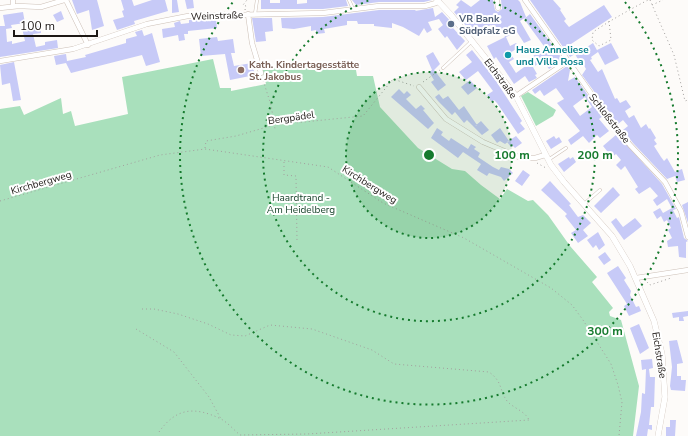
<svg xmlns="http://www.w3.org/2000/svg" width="688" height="436" viewBox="0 0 688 436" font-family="'Nunito Sans',sans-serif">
<rect width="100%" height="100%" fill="#fdfbf9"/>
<path fill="#a9e0bc" d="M213 59 220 88H231V91L266 84 262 68 346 66 356 70 357 76H373L380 107 418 148 452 169 465 171 481 185 500 199 507 189 528 201 533 200 548 215 570 246 597 277 592 282 613 308 609 312 610 316 621 320 639 386 633 436H0V109L20 106 24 115 61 98 63 114 71 111 75 126 128 114 122 77Z
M528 92 556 110 553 116 536 126 521 96Z"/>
<path fill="#c7caf7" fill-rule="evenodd" d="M72 0H97L104 26 92 30 89 10 77 14Z
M121 0H132L134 6 152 0H165L168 11 134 21 135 24 117 30 113 20 124 17 122 11 124 10Z
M172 0H177L179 12 172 13Z
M185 0H193L194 8 187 9Z
M261 0H270V3H280V0H297V4L307 3V0H346L348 6 323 9H261Z
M352 0H432L424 2H379L356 5Z
M461 0 471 7 480 0H493L495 10 498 12 502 9 501 0H518L520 2 526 17 520 21 531 40 524 43 517 32 506 37 510 46 516 43 519 47 510 53 514 59 509 62 516 73 527 65 525 61 534 56 531 50 535 47 539 54 546 49 524 19 530 14 563 60 549 69 544 62 542 64 541 62 533 67 537 74 535 75 537 78 529 82 525 76 514 84 496 57 494 59 487 46 505 37 501 28 493 31 491 25 480 29 482 31 478 35 470 25 467 27 454 12 459 7 456 5Z
M530 0H553L561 9 560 10 566 19 564 21 569 27 604 5 612 17 571 44 578 53 593 43 598 52 597 50 611 43 619 58 605 65 598 52 591 57 592 59 590 60 598 72 602 69 615 99 617 98 620 103 626 100 631 107 625 111 629 118 634 115 641 128 646 124 649 129 650 128 656 138 654 140 657 144 654 146 661 157 664 161 667 158 675 172 682 169 685 180 677 182 675 176 667 179 633 143 623 130 628 126 623 120 618 124 582 75 586 69 581 60 579 61 575 54 570 57Z
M433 8 435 17 442 12 454 25 452 27 465 41 457 50 447 36 445 38 438 29 443 25 439 19 428 22 432 30 427 33 424 28 419 36 403 27 392 23V28L374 26V24H358L357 21H347V25L324 29 325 33 316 34V30L311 31V26L294 29 282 28 281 18 323 17 379 10H416L415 11Z
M61 11 64 19 57 22 53 15Z
M23 12 25 23 11 25 12 28 6 29 7 42 12 41V44L25 41 22 28 40 26 41 33 33 34 36 47 45 45V42L57 40 58 48 0 57V26H5L3 15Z
M252 18H272L273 31 265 32 266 41 256 42Z
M216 19 217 28 188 31V34H184L185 40 179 41 178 35 163 38 162 29 175 27 174 23 180 21 181 24 189 23V20Z
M142 30 144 36 152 33 160 62 146 66 142 55 71 73 66 63 56 65 54 56 66 54 67 61 86 57 85 55 126 43V39L137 36 135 32Z
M217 37 218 41 233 39 235 53H231L234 66 252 63 255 75 230 80 225 54 201 56 199 39Z
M472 50 492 75 522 121 520 123 525 129 518 134 497 103 494 100 492 102 487 95 493 91 478 71 466 80 459 72 472 62 466 55Z
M433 52 440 64 434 70 446 85 438 91 431 82 434 80 429 72 432 70 426 56Z
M14 62 21 100 13 101 10 83 2 85 0 65Z
M567 66 570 70 568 81 575 77 603 116 599 119 609 131 600 138 597 135 589 143 583 136 571 145 568 140 580 131 557 103 564 99 556 88 544 96 540 90 535 94 532 90ZM585 97 592 107 580 116 573 106Z
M470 80 477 88 468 95 461 87Z
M399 89 404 94 407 91 411 95 406 99 416 109 421 105 425 109 423 110 434 123 428 129 391 97Z
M439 94 443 99 448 96 459 110 464 106 477 125 475 126 481 121 489 130 482 135 467 120 464 123 455 112 452 115 438 101 435 97Z
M437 128 443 132 441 135 449 141 451 138 468 149 471 144 476 147 474 149 480 153 478 157 493 167 499 170 501 167 509 169 513 173 504 181 501 177 489 173 487 176 477 170 481 164 463 152 458 158 431 138Z
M500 128 509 141 505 144 500 141 497 143 491 135Z
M617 134 662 184 676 209 673 210 667 199 657 206 653 200 658 196 650 187 639 194 635 189 638 187 625 166 621 170 616 165 621 160 616 154 612 157 603 146Z
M516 136 522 143 515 148 513 146 511 147 507 142Z
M554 136 556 139 559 137 562 142 551 149 546 141Z
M569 157 570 159 573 157 576 162 564 172 558 164Z
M523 170 530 175 522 186 515 181Z
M550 181 571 204 569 205 578 217 583 215 591 223 583 230 588 236 578 243 571 233 576 230 565 216 567 214 541 190Z
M613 187 620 195 601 213 594 206Z
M688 202V223L682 205Z
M660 208 663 213 672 208 677 218 679 217 684 238 688 241 686 242V258L679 257 678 246 668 247 667 241 672 238 668 230 671 228 667 220 664 222 661 216 657 219 653 212Z
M616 218 623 227 635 218 642 226 624 240 611 222Z
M598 232 605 245 599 250 596 245 593 248 587 240Z
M605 252 611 260 604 265 598 257Z
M618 266 626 278 624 280 631 291 630 295 636 307 639 306 641 311 629 316 624 306 627 304 607 273Z
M688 311V316L683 317 684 321H679V317L673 318 672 313Z
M639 324 649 348 640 354 630 328Z
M677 340 683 363 677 364V376H681V380H686L685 391 671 390 670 386 672 367 669 341Z
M652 359 653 368 649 369 650 377H655L654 407H651L649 425H652V430L648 429 647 436H636L641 412 642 393 645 394 646 369 642 370 641 360Z
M670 420H676L675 436H666V427H670Z"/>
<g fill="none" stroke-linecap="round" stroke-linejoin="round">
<defs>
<path id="service" d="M349 0 353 9
M255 14 257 0
M443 68 472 41
M548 160 566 148
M584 204 600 190"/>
<path id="minor" d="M66 0 88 45
M497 0 498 8
M525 0 600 106 630 145 665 182 681 211 688 237
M13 6V0
M0 8 19 6 41 7 64 0
M248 14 252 43 261 73
M0 61 73 49 147 24 188 16 323 13 379 6H425L436 3 438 0
M419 87 446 119 483 142 521 158H535L545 155
M516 96 568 61
M636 278 688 270"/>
<path id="tertiary" d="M437 0 451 15 516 96 551 165 564 182 612 236 630 266 654 321 662 354 665 397 658 436"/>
</defs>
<use href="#service" stroke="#cdc0b7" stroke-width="3.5"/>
<use href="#minor" stroke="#cdc0b7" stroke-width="5.5"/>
<use href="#tertiary" stroke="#cdc0b7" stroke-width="6"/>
<path stroke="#a3a09e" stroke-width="1" stroke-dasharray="1 3" stroke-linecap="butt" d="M650 0 674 55 685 101 688 100
M652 5 663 0
M245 10 246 6 243 5 247 0
M609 21 611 40 599 46 592 40 593 32C611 20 629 10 648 0
M262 77 271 105 275 129
M423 82 440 70
M205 148 206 141 236 136 274 125 363 116 393 79 414 86
M284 162V175L296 176 297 241
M537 163 546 168
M0 201 160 155 205 149 328 167 383 203 464 238 551 288 572 305 583 320 611 364 618 385 622 402 619 436
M647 282 650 285 671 278
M142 309H154L178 314 208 324 231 335 245 336 270 325 312 329 372 350 394 364 489 372C503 382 499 390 507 401 513 408 525 411 529 420
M136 329 174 352 209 397 221 419
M159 432C176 408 194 406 221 419 227 422 234 430 240 435L307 434 529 420"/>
<use href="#service" stroke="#fff" stroke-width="2.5"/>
<use href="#minor" stroke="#fff" stroke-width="4.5"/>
<use href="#tertiary" stroke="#fff" stroke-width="5.5"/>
</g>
<circle cx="429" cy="155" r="83" fill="#157a2d" fill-opacity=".12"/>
<g fill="none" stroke="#157a2d" stroke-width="2" stroke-dasharray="2 4">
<circle cx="429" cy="155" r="83"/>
<path d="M488 0A166 166 0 1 1 370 0"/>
<path d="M625 2A249 249 0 1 1 233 2"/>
</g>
<circle fill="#5c6f8a" stroke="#fff" stroke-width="1.5" cx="451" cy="24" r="4"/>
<circle fill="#0f9aa8" stroke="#fff" stroke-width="1.5" cx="508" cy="55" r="4"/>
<circle fill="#8d6e63" stroke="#fff" stroke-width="1.5" cx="241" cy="70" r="4"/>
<g text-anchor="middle" stroke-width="4" stroke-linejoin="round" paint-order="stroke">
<g font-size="10" fill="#1d1815" stroke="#fff">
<text transform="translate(217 15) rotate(-2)" y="4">Weinstraße</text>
<text transform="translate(501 78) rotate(53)" y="4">Eichstraße</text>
<text transform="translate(291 117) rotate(-8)" y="4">Bergpädel</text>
<text transform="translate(610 118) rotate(52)" y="4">Schloßstraße</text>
<text transform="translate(41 182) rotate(-16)" y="4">Kirchbergweg</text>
<text transform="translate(370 184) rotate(32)" y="4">Kirchbergweg</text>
<text transform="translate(660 355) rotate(81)" y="4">Eichstraße</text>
</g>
<g font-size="10" font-weight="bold" fill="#4e5e75" stroke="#fff" text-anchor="start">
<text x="459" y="22">VR Bank<tspan x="459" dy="12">Südpfalz eG</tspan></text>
</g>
<g font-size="10" font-weight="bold" fill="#0d838f" stroke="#fff" text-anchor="start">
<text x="516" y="53">Haus Anneliese<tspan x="516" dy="12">und Villa Rosa</tspan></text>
</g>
<g font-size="10" font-weight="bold" fill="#785e54" stroke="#fff" text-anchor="start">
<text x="249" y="68">Kath. Kindertagesstätte<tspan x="249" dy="12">St. Jakobus</tspan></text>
</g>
<g font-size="10" fill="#123e25" stroke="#fff">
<text x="301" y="201">Haardtrand -<tspan x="301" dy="12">Am Heidelberg</tspan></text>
</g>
</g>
<circle cx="429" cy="155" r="6" fill="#157a2d" stroke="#fff" stroke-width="2"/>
<g font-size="12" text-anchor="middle" font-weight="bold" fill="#157a2d" stroke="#fff" stroke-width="4" stroke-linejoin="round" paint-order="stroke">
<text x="512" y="159">100 m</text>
<text x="595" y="159">200 m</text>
<text x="605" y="335">300 m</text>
</g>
<path d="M14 30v6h83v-6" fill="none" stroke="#1d1815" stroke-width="2"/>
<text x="20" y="30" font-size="12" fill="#1d1815" stroke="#ffffff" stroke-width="3" paint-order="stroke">100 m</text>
</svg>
